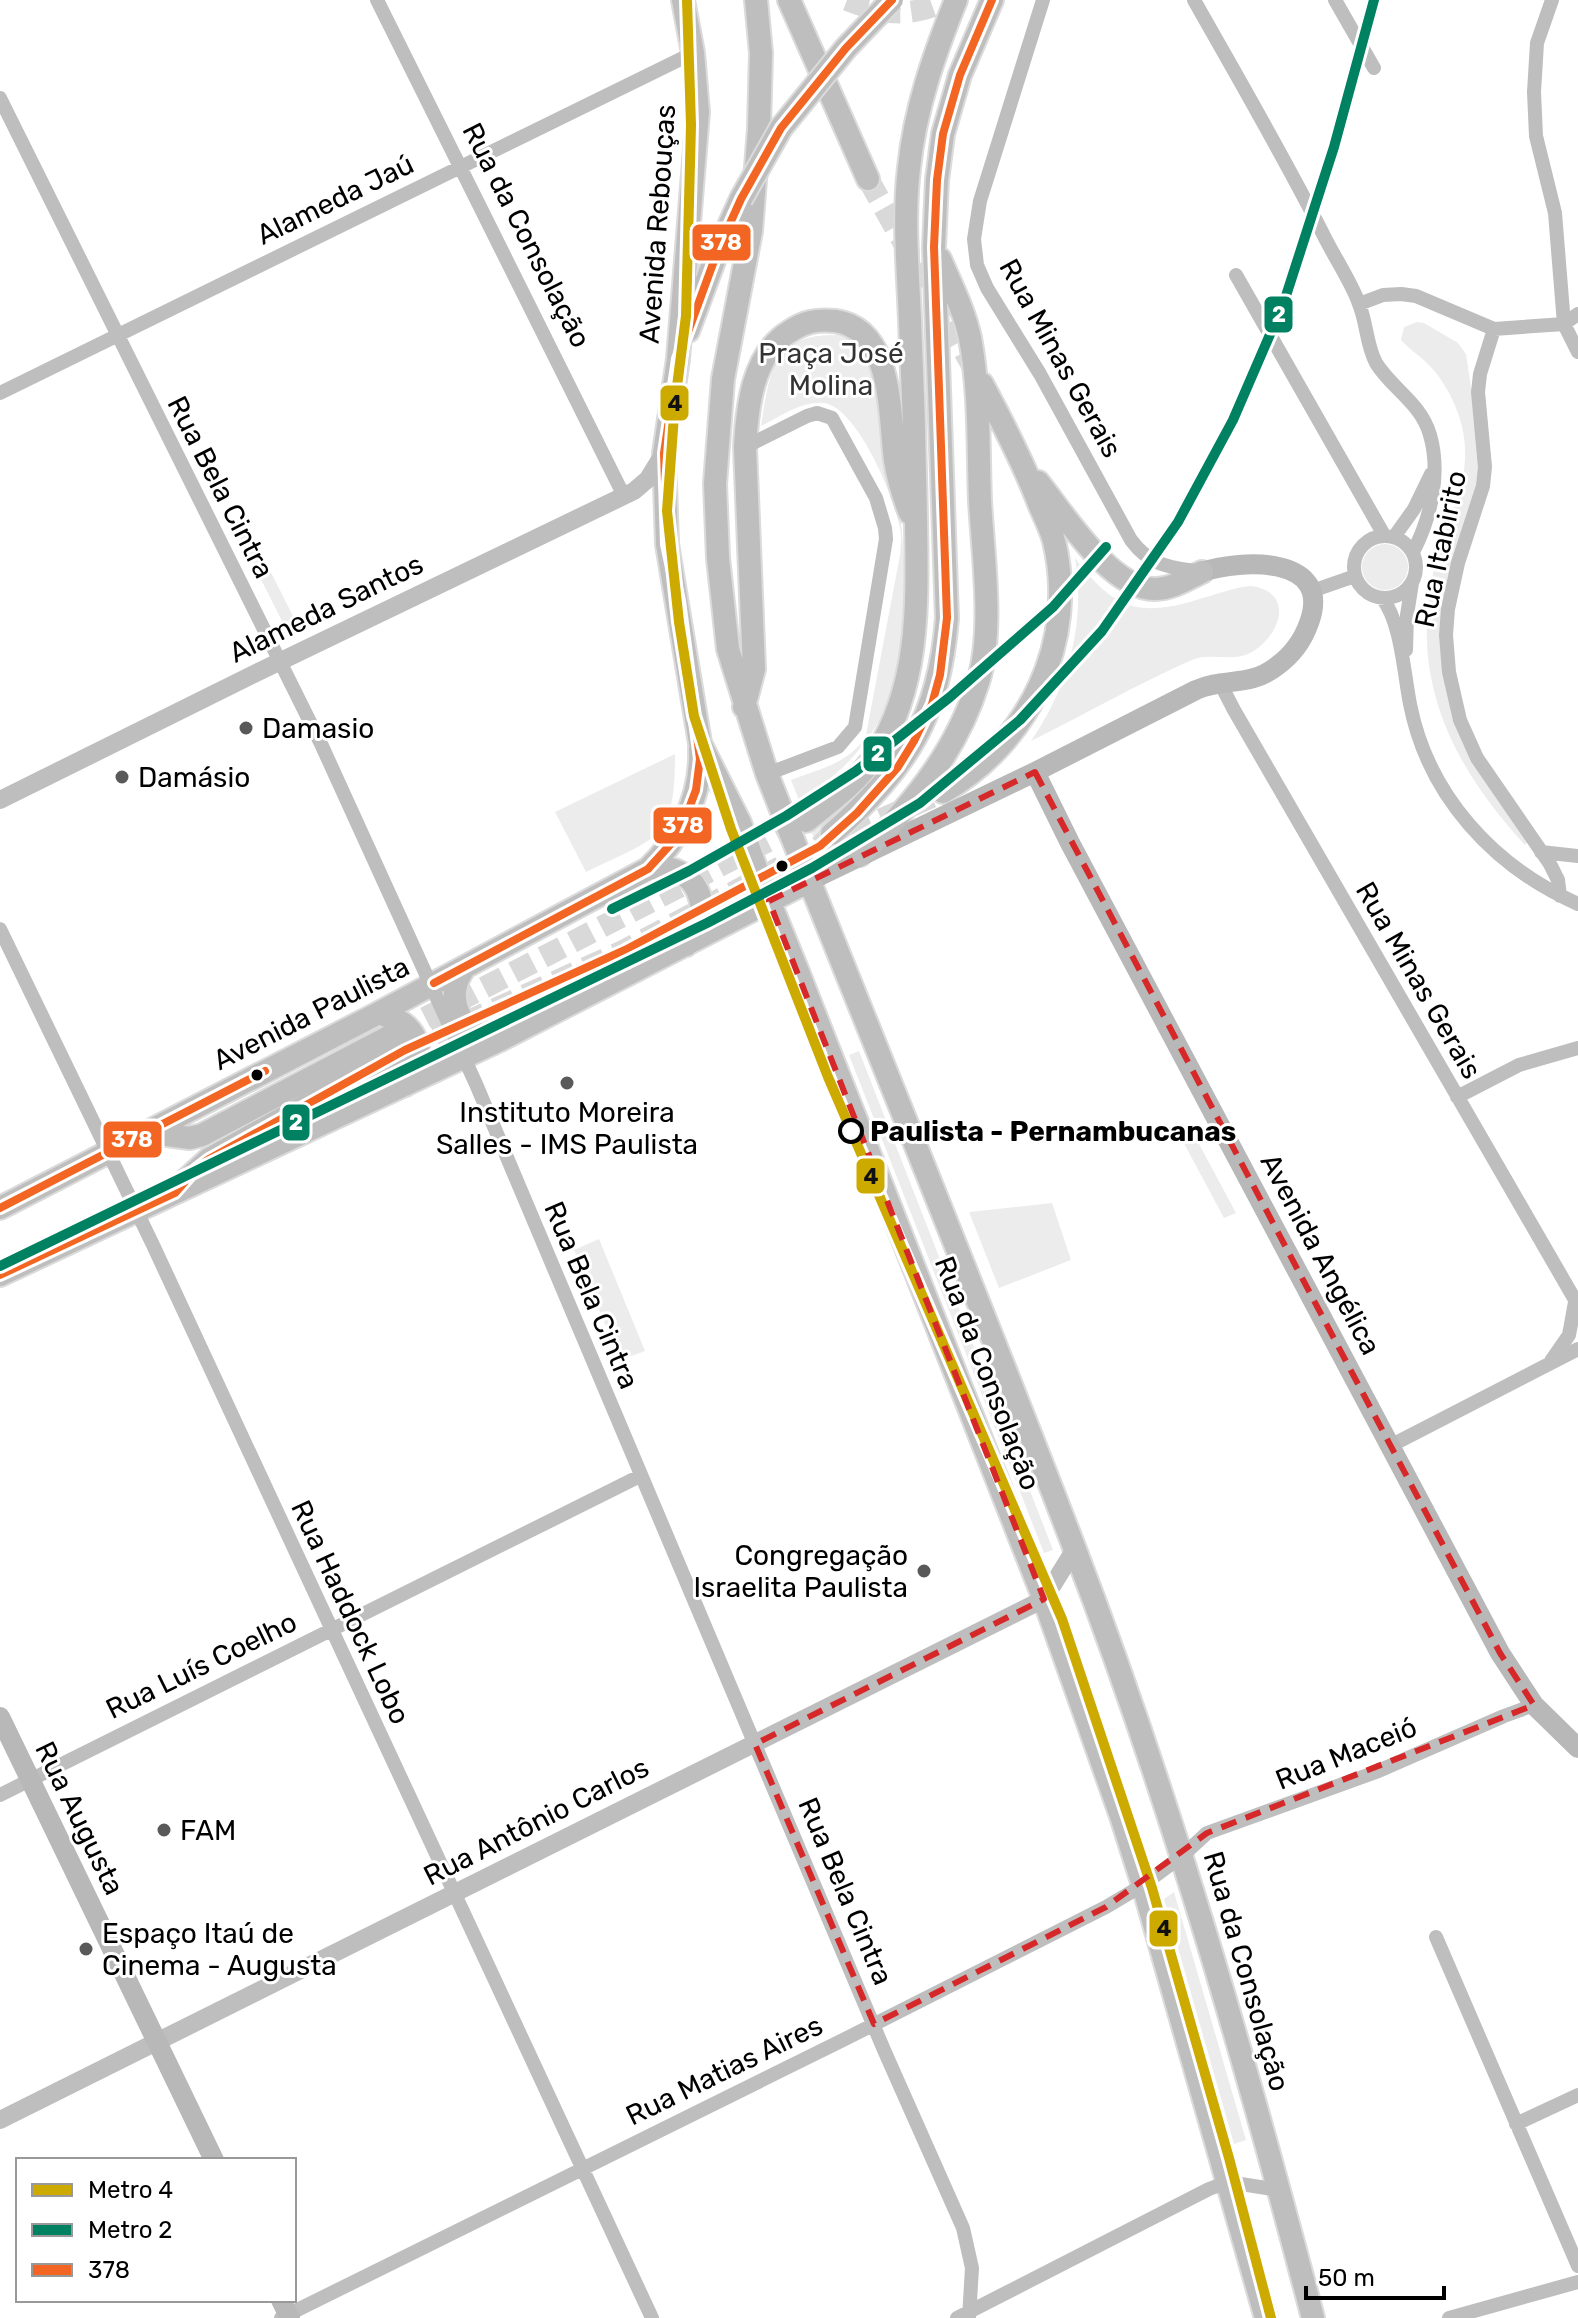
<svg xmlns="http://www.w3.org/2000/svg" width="1578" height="2318" viewBox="0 0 1578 2318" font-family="Rubik,sans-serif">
<rect width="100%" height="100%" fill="#fff"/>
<path fill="#ececec" d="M1417 322 1424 323 1458 343 1466 354 1478 435 1480 479 1446 594 1454 706 1530 838 1525 845C1447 760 1404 668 1439 551 1454 503 1476 469 1459 416 1453 398 1442 378 1428 364 1420 356 1409 349 1401 340L1404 327Z
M839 335 854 341 871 357 899 497C908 607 922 709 823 784 815 812 835 832 863 831L823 853 819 851 791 780C819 769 851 763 866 735L900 555C901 544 902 534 899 524 893 494 857 408 824 403 803 400 779 417 761 426 770 372 772 333 839 335Z
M243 517 297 624 332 606 334 610 288 633 232 522Z
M1362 567a23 23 0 1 1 46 0a23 23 0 1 1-46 0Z
M1075 558C1115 611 1140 618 1203 598 1218 594 1234 587 1251 586 1295 592 1281 635 1252 652 1233 663 1211 652 1192 660 1137 684 1084 715 1031 741 1068 687 1086 624 1075 558Z
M675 754C675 841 658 837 586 872L555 812Z
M859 1051 1053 1550 1044 1553 849 1055Z
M1191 1129 1236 1213 1224 1218 1180 1136Z
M1052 1203 1071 1260 999 1288 969 1212Z
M599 1239 645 1351 620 1360 574 1250Z
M1174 1892 1246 2140 1234 2144 1164 1899Z"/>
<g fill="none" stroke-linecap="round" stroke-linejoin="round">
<path stroke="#d9d9d9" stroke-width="22" stroke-dasharray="22 11" stroke-linecap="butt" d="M847 0C887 15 909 18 948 0
M868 179 974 369
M821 846 943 792
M396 1033 805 822
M405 1050 625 950 820 846 832 834"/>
<defs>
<path id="primary" d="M683 0 693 53 698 112 678 359 664 453 667 544 700 743 740 823 757 871 798 972 1044 1599 1121 1816 1143 1885 1266 2318
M756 0 761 53 759 129 751 231 723 379 715 484 718 558 728 649 767 774C869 1032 975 1288 1074 1547 1170 1797 1245 2059 1313 2318
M789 0 868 179
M688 331 718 250 741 199
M1038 482C1064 514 1111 590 1155 589 1172 589 1187 579 1202 572
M744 707 754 669 745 447C747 409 752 355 789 332 804 322 816 319 835 321 894 329 889 416 895 460 898 479 903 496 910 513
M943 792C1030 742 1078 640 1054 541 1051 529 1045 518 1040 506 1024 464 1004 425 982 384
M806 821C831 801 858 782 876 754 921 684 917 599 916 519 915 453 913 386 910 320 908 270 903 218 909 168 915 109 934 55 956 0
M832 834C907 767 939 719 947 618L934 247 937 180 943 134 960 75 992 0
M860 855C912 807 957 751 978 682 994 632 983 555 980 501 978 447 980 391 970 338 964 310 951 285 940 259
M648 869C696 859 719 911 686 945
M465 967C441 998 462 1038 500 1040
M386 1016C419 1023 430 1061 405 1085
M145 1132 190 1138 202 1135 396 1033
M186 1180 209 1159 405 1050
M0 1208 373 1016 648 869C682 836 702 797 700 748
M0 1275 500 1040 809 881"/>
</defs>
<use href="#primary" stroke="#dbdbdb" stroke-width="26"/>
<path stroke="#bebebe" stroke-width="14" d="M377 0 624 496
M1043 0 980 201 974 239 977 265 987 288 1040 374 1131 540C1151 567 1170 567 1201 572
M1194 0C1238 78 1283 155 1323 234 1333 255 1352 283 1359 304 1367 323 1366 344 1376 363 1392 389 1421 403 1430 435 1441 473 1431 518 1413 552
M1335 0 1374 68
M1552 0 1537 43 1534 92 1536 136 1555 213 1564 324 1578 352
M0 98 322 746 476 1084 884 2050 963 2228 972 2268 969 2318
M1236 275 1384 535
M1359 304 1383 295 1401 294 1416 296 1494 329 1564 324 1578 314
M1494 329 1480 374 1478 392 1485 467 1483 486 1458 563 1448 609 1446 635 1449 672 1460 720 1477 758 1550 864 1558 880 1560 896
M0 393 693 53
M745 447 807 416 817 413 832 418 876 498 885 528 886 539 855 727 838 747 767 774
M1354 567a31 31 0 1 1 62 0a31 31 0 1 1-62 0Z
M1394 537 1414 509 1431 474
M1312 591 1355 576
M1382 598C1401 621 1404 674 1410 704 1428 796 1494 867 1578 904
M1406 650 1407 615 1412 583
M1220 683 1234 710 1578 1305
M1541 852 1578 856
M0 929 153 1245 652 2318
M1457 1097 1519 1065 1578 1048
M1551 1361 1569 1335 1575 1302
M1390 1446 1578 1349
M0 1795 640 1476
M1436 1937 1578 2266
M1516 2124 1578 2095
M281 2318 845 2039 1106 1907 1143 1885 1182 1856 1207 1833 1376 1772 1504 1716 1534 1705
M957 2318 1209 2189 1228 2182 1279 2190
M1449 2318 1578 2282"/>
<path stroke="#bebebe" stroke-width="18" d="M0 800 252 675 634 491 648 479 664 453
M0 2120 1044 1599 1075 1549"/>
<path stroke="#b8b8b8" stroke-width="20" d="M1035 772 1070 843 1500 1653 1534 1705 1578 1748
M809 881 1035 772 1196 690C1224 677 1249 688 1277 666 1292 655 1303 640 1309 623 1334 555 1241 559 1202 572
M0 1717 214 2160
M281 2300 290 2318"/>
<use href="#primary" stroke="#bebebe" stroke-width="22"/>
<defs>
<path id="primary-bridge" d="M741 199 781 128 846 48 892 0"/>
</defs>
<use href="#primary-bridge" stroke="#dbdbdb" stroke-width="26" stroke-linecap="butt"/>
<use href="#primary-bridge" stroke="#bebebe" stroke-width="22"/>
<defs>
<path id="bus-1" d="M434 983 648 869 679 835 696 790 700 759 679 601 667 544 664 453 678 359 718 250 741 199 781 128 846 48 892 0
M0 1208 265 1071
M0 1275 175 1193 196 1169 209 1159 405 1050 625 950 820 846 857 813 898 767 914 741 932 704 940 675 947 618 934 247 937 180 943 134 960 75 992 0"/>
</defs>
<use href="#bus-1" stroke="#fff" stroke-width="14"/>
<use href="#bus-1" stroke="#f26522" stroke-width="8"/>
<defs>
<path id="metro-1" d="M687 0 691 125 686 316 675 402 667 511 679 622 694 716 731 829 828 1077 1062 1619 1152 1888 1229 2158 1271 2318"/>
<path id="metro-2" d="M612 909 689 871 786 816 856 771 950 697 1053 607 1106 547
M0 1266 707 923 812 868 920 803 1020 720 1102 631 1178 522 1233 420 1284 302 1334 147 1374 0"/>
</defs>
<use href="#metro-1" stroke="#fff" stroke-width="16"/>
<use href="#metro-2" stroke="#fff" stroke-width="16"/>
<use href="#metro-1" stroke="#ca0" stroke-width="10"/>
<use href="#metro-2" stroke="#008162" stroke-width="10"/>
</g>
<path fill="none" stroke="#d62828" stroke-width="6" stroke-dasharray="16 10" stroke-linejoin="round" d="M1035 772 1500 1653 1534 1705 1207 1833 1106 1907 874 2024 755 1744 1044 1599 769 901Z"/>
<g fill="#595959" stroke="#fff" stroke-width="3">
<circle cx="246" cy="728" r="8"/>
<circle cx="122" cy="777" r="8"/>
<circle cx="567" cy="1083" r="8"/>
<circle cx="924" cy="1571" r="8"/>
<circle cx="164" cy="1830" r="8"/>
<circle cx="86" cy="1949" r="8"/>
</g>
<g fill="#000" stroke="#fff" stroke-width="3">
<circle cx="782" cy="866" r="7"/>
<circle cx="257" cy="1075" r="7"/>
</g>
<circle fill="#fff" stroke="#000" stroke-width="4" cx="851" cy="1131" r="11"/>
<g text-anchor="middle" stroke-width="6" stroke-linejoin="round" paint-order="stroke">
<g font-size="28" fill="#000" stroke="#fff">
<text transform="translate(335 199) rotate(-26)" y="10">Alameda Jaú</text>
<text transform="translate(657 224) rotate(-86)" y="10">Avenida Rebouças</text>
<text transform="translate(527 235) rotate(63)" y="10">Rua da Consolação</text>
<text transform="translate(1061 358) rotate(61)" y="10">Rua Minas Gerais</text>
<text transform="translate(221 487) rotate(63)" y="10">Rua Bela Cintra</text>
<text transform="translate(1440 549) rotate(-78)" y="10">Rua Itabirito</text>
<text transform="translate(326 608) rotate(-26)" y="10">Alameda Santos</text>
<text transform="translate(1419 980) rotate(60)" y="10">Rua Minas Gerais</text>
<text transform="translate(311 1013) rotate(-27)" y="10">Avenida Paulista</text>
<text transform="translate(1321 1254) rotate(62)" y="10">Avenida Angélica</text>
<text transform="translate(592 1295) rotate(67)" y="10">Rua Bela Cintra</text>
<text transform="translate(988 1373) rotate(69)" y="10">Rua da Consolação</text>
<text transform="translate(351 1612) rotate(65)" y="10">Rua Haddock Lobo</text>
<text transform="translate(201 1665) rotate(-26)" y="10">Rua Luís Coelho</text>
<text transform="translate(1346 1753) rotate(-22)" y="10">Rua Maceió</text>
<text transform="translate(80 1818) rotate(64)" y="10">Rua Augusta</text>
<text transform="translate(536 1821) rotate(-27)" y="10">Rua Antônio Carlos</text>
<text transform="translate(846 1891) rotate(67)" y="10">Rua Bela Cintra</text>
<text transform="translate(1247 1971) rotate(74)" y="10">Rua da Consolação</text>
<text transform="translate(724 2070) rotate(-26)" y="10">Rua Matias Aires</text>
</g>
<g font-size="28" fill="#333" stroke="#fff">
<text x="831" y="363">Praça José<tspan x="831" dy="32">Molina</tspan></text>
</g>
<g font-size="28" fill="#000" stroke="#fff" text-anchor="start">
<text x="262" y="738">Damasio</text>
<text x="138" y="787">Damásio</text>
<text x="567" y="1122" text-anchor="middle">Instituto Moreira<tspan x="567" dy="32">Salles - IMS Paulista</tspan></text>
<text x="908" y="1565" text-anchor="end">Congregação<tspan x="908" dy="32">Israelita Paulista</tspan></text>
<text x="180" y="1840">FAM</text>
<text x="102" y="1943">Espaço Itaú de<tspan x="102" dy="32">Cinema - Augusta</tspan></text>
</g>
<g font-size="28" font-weight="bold" fill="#000" stroke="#fff" text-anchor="start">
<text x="870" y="1141">Paulista - Pernambucanas</text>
</g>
</g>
<g stroke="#fff" stroke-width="3">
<rect x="691" y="223" width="61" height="39" rx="8" fill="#f26522"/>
<rect x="1263" y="295" width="31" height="39" rx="8" fill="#008162"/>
<rect x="659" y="384" width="31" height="38" rx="8" fill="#ca0"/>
<rect x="862" y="735" width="31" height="38" rx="8" fill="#008162"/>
<rect x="652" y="806" width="61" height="39" rx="8" fill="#f26522"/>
<rect x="281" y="1103" width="30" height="39" rx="8" fill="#008162"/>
<rect x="102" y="1120" width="61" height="39" rx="8" fill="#f26522"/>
<rect x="855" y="1157" width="31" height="38" rx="8" fill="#ca0"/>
<rect x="1148" y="1909" width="31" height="39" rx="8" fill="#ca0"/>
</g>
<g font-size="22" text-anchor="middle" font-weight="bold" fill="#fff">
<text x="721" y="250">378</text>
<text x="1279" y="322">2</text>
<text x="878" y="761">2</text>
<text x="683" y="833">378</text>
<text x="296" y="1130">2</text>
<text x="132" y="1147">378</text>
</g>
<g font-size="22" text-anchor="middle" font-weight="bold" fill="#111">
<text x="675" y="411">4</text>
<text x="871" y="1184">4</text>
<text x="1164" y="1936">4</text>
</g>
<rect x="16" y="2158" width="280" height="144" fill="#ffffff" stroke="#999999" stroke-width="2"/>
<rect x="32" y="2184" width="40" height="12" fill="#ccaa00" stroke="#999999" stroke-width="2"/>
<text x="88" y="2198" font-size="24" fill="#000000">Metro 4</text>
<rect x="32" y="2224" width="40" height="12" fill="#008162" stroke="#999999" stroke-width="2"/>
<text x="88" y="2238" font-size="24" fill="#000000">Metro 2</text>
<rect x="32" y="2264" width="40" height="12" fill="#f26522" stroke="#999999" stroke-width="2"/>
<text x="88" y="2278" font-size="24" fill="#000000">378</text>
<path d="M1306 2286v12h138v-12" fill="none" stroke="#000000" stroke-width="4"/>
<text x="1318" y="2286" font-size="24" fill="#000000" stroke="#ffffff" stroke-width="6" paint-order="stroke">50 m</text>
</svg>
